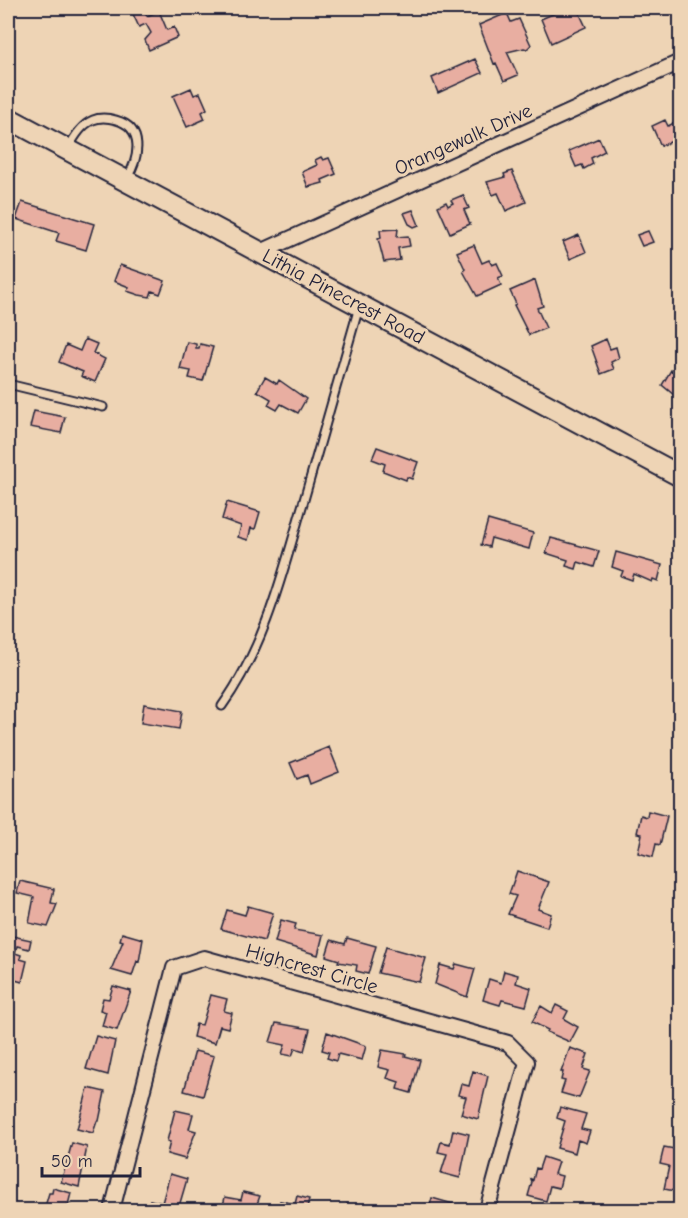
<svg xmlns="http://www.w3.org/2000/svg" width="688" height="1218" viewBox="0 0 688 1218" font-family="'Comic Neue',sans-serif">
<rect width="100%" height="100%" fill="#eed4b5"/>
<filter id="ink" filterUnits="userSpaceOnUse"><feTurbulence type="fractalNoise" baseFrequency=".0167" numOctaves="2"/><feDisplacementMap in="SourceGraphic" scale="12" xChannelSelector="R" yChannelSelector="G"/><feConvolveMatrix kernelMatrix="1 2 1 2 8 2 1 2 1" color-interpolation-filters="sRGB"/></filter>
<g filter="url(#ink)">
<path fill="#e8aea1" stroke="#22223b" stroke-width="1.5" d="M567 8H577L586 27 551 43 541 19Z
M144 9 147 16 159 11 167 30 174 27 178 37 149 50 145 40 151 33 146 24 139 27 133 14Z
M507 13 511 22 519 19 531 45 527 49 524 48 507 52 518 75 504 81 496 63 494 64 479 25Z
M475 59 482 73 438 93 432 78Z
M191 88 194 95 200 93 207 109 202 112 205 119 187 127 173 96Z
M665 120 668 126 680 120V141L679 138 661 146 652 126Z
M599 138 605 151 591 158 593 164 584 169 582 165 576 167 569 151Z
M321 157 323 160 329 158 336 174 322 180 323 183 308 187 302 172 317 165 315 160Z
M512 171 526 202 506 211 498 193 493 195 487 182 505 177 504 174Z
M463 195 469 208 464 210 470 224 450 233 438 206 446 202 448 206 453 203 451 200Z
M22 202 94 224 86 250 56 241 59 233 16 219Z
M413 210 419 225 414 227 409 224 404 213Z
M398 229 397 237 408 236 410 246 398 248 400 260 384 262 378 239 381 238 380 230Z
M648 231 653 242 642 246 637 235Z
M579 235 586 252 570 259 563 242Z
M474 245 482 263 489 260 492 265 497 263 503 276 498 278 501 285 477 296 463 271 465 269 457 252Z
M120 265 165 281 160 294 152 291 150 297 139 295 127 291 129 287 114 281Z
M535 280 543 306 537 308 546 328 529 335 514 305 516 304 510 291Z
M85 339 97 344 93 353 105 359 95 382 81 376 83 372 59 362 66 345 80 351Z
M606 339 610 349 616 347 619 358 611 362 614 369 601 374 591 346Z
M187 342 196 344V348H199L200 344 213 347 203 381 189 378 191 371 180 369Z
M671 370 680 375V400L662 385Z
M265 377 277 384 279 380 306 399 298 413 281 404 277 410 268 405 271 399 257 391Z
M34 411 65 417 61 433 30 427Z
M377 447 418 462 412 479 407 477 406 480 383 471 385 464 372 459Z
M227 502 260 512 255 529 251 528 248 540 238 537 241 526 222 519Z
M488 520 533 533 529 549 491 538 489 547 481 545Z
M551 538 599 551 594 567 578 562 576 569 566 566 568 560 546 553Z
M616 552 662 565 658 581 653 579 652 582 634 574 632 580 621 576 623 571 612 567Z
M144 704 182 711 179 729 141 723Z
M329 747 339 772 310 784 307 775 297 779 290 763Z
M648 811 667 816 660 845 656 844 653 857 638 853 642 834 637 833 641 815 647 817Z
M517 871 549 882 538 909 551 914 547 927 508 914 516 896 509 894Z
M20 881 54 889 51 903 57 904 48 927 29 923 34 897 17 893Z
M248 906 273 913 264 941 221 929 227 910 245 915Z
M281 920 296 924 294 930 323 935 318 955 275 942Z
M122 933 143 939 139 962 137 961 132 976 111 970 123 941 120 940Z
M8 935 31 940 29 949 17 946 15 953 21 955 20 959 27 961 22 982 15 980 13 991 8 990Z
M347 938 376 946 368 974 356 971 357 965 338 962 339 960 326 956 331 940 345 944Z
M386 947 426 958 419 982 378 973Z
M456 964 475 969 467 997 435 984 440 965 454 969Z
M504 971 518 975 516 983 531 988 526 1006 502 1000 500 1005 483 1000 489 979 501 983Z
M113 986 131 991 117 1030 102 1026 106 1012 100 1010 103 998 109 999Z
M211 995 227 999 224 1011 232 1013 228 1028 220 1026 215 1043 193 1037 196 1024 202 1025Z
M556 1005 568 1011 564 1019 578 1027 570 1042 547 1032 548 1030 532 1022 541 1006 552 1013Z
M276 1023 310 1029 304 1051 295 1048 292 1056 282 1054 285 1045 270 1042Z
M327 1032 366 1046 362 1060 338 1054 336 1061 327 1058 329 1052 322 1050Z
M96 1036 115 1041 108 1075 86 1069Z
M570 1048 588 1054 583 1069 590 1071 579 1098 561 1093 565 1081 561 1080 563 1072H561Z
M382 1050 406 1054 405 1056 420 1060 411 1093 397 1089 399 1082 387 1078 390 1070 378 1067Z
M195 1051 214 1056 203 1096 184 1091Z
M473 1071 488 1076 478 1119 461 1114 466 1097 458 1095 461 1084 469 1086Z
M88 1088 105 1092 99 1121H97L93 1133 77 1129Z
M560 1107 586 1114 581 1129 590 1131 586 1143 578 1140 575 1153 557 1148 565 1121 557 1118Z
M175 1110 193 1114 189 1129 196 1131 185 1159 167 1154 170 1142 167 1141Z
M453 1130 469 1134 460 1178 441 1173 447 1154 438 1152 441 1142 450 1144Z
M72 1143 87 1147 79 1187 61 1182Z
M664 1147 680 1150V1192L664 1189 669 1166 660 1164Z
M543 1157 558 1162 554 1174 562 1176 559 1188 550 1186 546 1201 528 1196 532 1182 531 1179 533 1180 536 1168 539 1169Z
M170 1174 187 1179 178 1210H148L150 1200 162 1203Z
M53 1188 71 1193 68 1205 71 1206 70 1210H44L49 1193H52Z
M243 1192 260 1196 257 1204 262 1205 260 1210H222L225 1197 241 1200Z
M297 1196 309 1199 307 1207 320 1210H278L280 1201 295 1204Z
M432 1198 453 1204 451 1210H423L425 1204 430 1205Z
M347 1204 362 1207 367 1210H346Z"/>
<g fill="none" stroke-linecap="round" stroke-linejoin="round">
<defs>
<path id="lane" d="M68 148C74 138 81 125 93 120 100 117 109 118 116 120 145 128 139 158 127 178
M8 384 103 407
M222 706C266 645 283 571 304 500 322 435 341 371 359 307"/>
<path id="street" d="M261 252 680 62
M112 1210 174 968 204 958 508 1043 527 1062 487 1210"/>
<path id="secondary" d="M8 118 680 476"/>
</defs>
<use href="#lane" stroke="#22223b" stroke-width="11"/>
<use href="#street" stroke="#22223b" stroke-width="18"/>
<use href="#secondary" stroke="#22223b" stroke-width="24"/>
<use href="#lane" stroke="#eed4b5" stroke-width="7"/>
<use href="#street" stroke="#eed4b5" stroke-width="14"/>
<use href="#secondary" stroke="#eed4b5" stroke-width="20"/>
</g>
</g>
<g text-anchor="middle" stroke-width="6" stroke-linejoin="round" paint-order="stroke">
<g font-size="20" fill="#22223b" stroke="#eed4b5">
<text transform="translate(463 139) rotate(-24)" y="7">Orangewalk Drive</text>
<text transform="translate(344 296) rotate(28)" y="7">Lithia Pinecrest Road</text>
<text transform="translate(312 968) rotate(16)" y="7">Highcrest Circle</text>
</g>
</g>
<rect width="688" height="1218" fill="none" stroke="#eed4b5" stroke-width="30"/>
<rect x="15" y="15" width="658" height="1188" fill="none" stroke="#22223b" stroke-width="2" filter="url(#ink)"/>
<path d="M42 1167v9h98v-9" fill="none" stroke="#22223b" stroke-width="3"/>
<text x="51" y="1167" font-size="18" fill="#22223b" stroke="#eed4b5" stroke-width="4.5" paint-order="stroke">50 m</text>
</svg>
